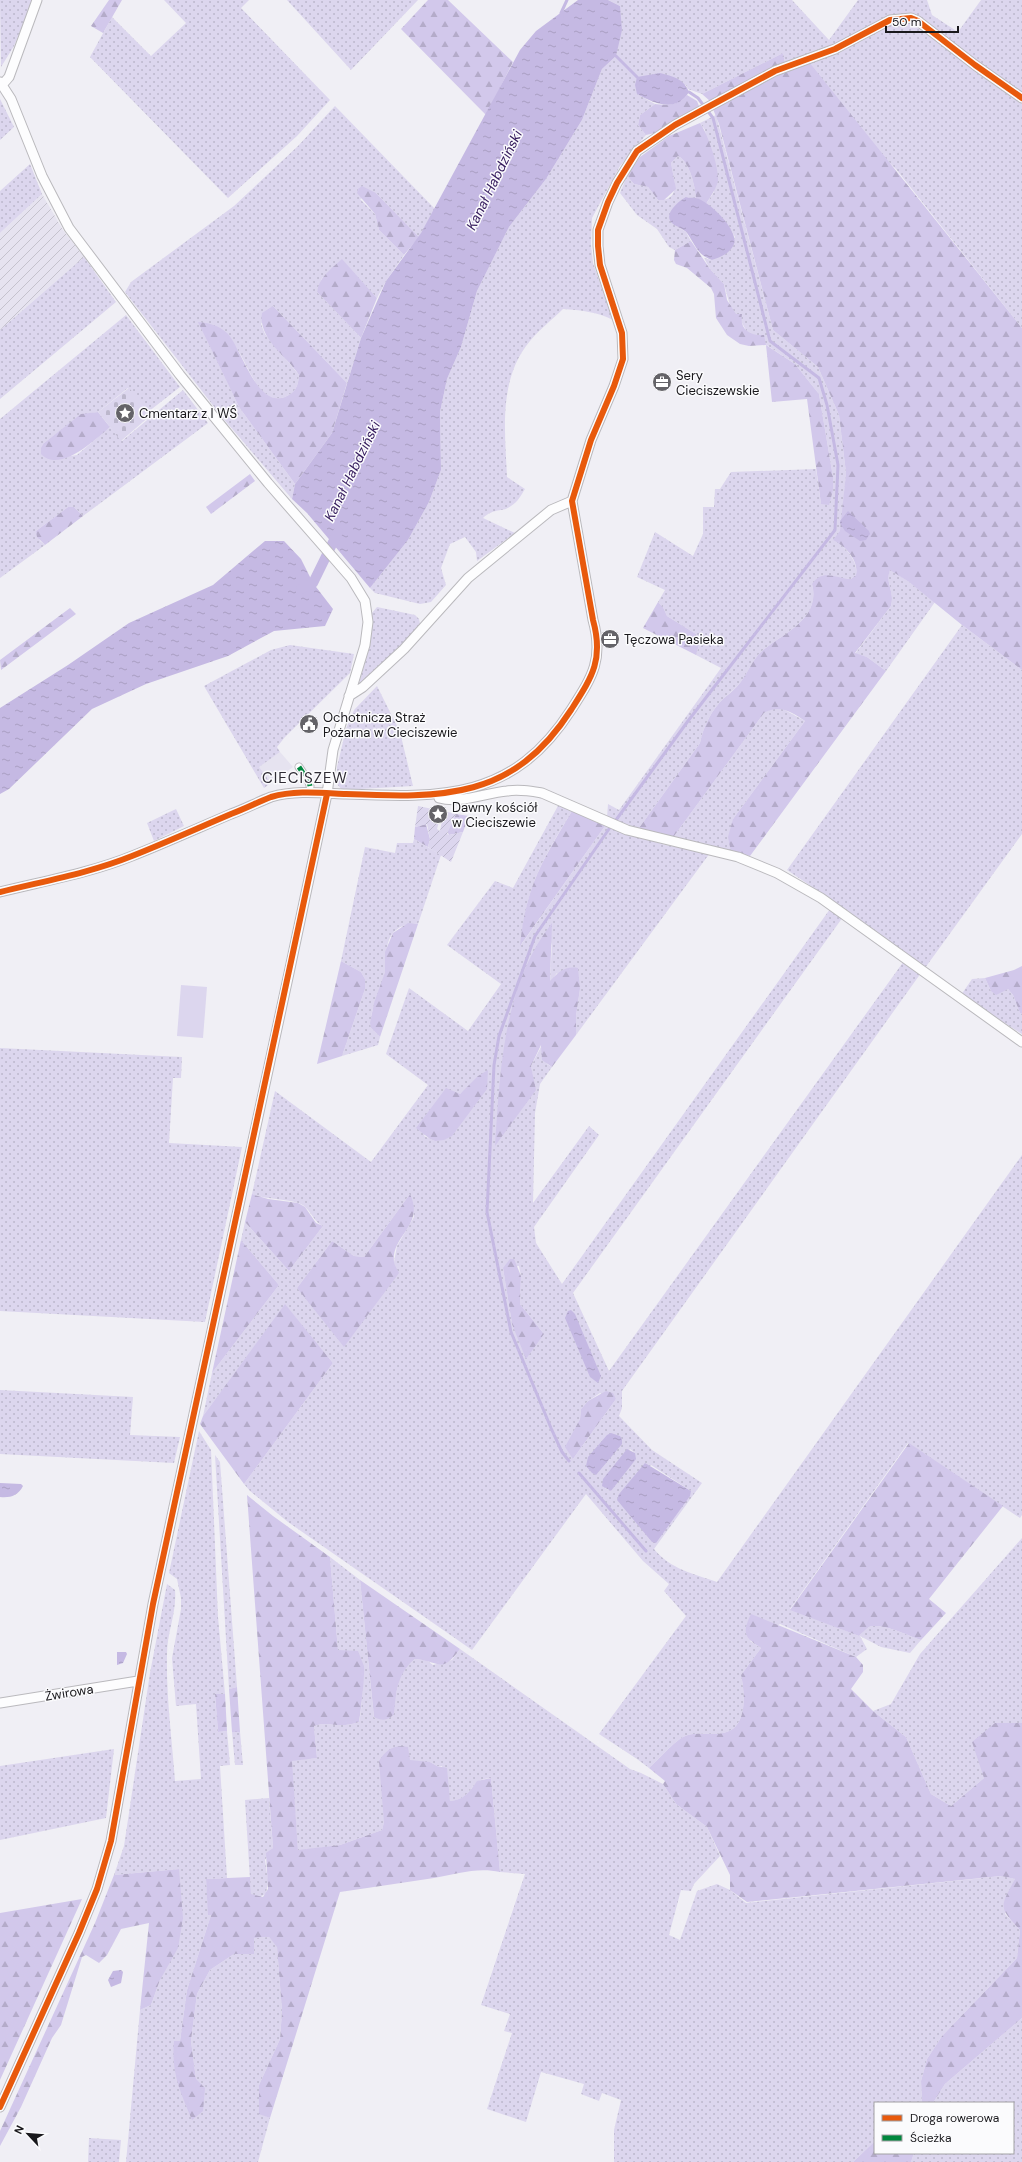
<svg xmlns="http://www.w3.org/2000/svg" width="1022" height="2162" viewBox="0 0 1022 2162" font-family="'DM Sans',sans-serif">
<defs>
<pattern id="industrial-furrows" width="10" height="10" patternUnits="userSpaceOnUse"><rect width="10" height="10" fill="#e6e3f0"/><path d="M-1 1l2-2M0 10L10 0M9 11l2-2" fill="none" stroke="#c5c2cd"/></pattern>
<pattern id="grass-dots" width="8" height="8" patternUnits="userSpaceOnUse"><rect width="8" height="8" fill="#dcd6ee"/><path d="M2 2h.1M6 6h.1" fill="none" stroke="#bcb7cc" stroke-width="1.8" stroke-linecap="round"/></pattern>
<pattern id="forest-firs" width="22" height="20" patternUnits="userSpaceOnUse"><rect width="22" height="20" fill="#d2c8eb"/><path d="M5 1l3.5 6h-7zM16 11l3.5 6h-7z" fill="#b4abc9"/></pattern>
<pattern id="cemetery-stones" width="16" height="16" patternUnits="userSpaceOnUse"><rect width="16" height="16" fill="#dcd6ee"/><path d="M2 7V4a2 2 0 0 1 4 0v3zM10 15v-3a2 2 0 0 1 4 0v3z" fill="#bcb7cc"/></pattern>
<pattern id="garden-furrows" width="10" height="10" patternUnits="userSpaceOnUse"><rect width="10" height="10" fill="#dcd6ee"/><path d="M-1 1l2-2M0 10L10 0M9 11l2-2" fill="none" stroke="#bcb7cc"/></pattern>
<pattern id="water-ripples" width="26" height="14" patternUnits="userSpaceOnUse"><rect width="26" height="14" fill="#c5b9e3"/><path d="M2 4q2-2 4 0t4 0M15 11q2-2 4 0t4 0" fill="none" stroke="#a99ec2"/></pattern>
</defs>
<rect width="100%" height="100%" fill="#f0eff5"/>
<path fill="#e6e3f0" d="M280 752 293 767 271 783 258 767Z"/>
<path fill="url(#industrial-furrows)" d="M42 194 63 230 84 257 0 330V233Z"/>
<path fill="url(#grass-dots)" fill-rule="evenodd" d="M0 0H33L14 46 1 67Z
M164 0H249L241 8 330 100 297 136 228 198 90 57 112 17 151 56 186 23Z
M287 0H418L351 70Z
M608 0H792L829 40 858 0H927L932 15 958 32 981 0H1022V328L896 169 785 63 783 53 702 94 688 89 686 85 637 94 655 104 640 115 638 125 646 135 620 166 592 218 591 244 593 263 613 320C598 312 580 310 563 309 553 319 540 329 530 341 498 379 505 431 507 477L525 489C521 495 518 502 511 506 502 513 495 507 483 518L515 533 477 561 476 552 465 537 450 544 441 568 446 585 431 602 420 604 375 593 370 588 408 540 429 502 441 470 440 412 447 379 461 347 477 291 509 227 546 179 582 120 602 69 616 56 620 6Z
M0 99 14 127 0 140Z
M335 106 435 209 419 237 376 193 360 199 375 214 379 230 404 255 386 281 377 298 342 260 322 278 317 292 361 338 347 383 273 306 261 324 265 334 299 375C298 386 296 392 285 397 258 407 247 360 235 346 229 338 208 328 199 323L239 407 295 484 292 499 222 417 125 292 131 282 234 206 298 146Z
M716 115 773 330 818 367 839 415 846 473 840 544C849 552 858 563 856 575L851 579 838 578 812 584C821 619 784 633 762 651 752 661 748 673 740 683 735 689 729 693 724 698 712 709 703 727 700 743L639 828 607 818 608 804 619 810 721 668 696 655 699 645 696 634 667 616 663 607 658 602 665 590 637 577 655 532 693 556 703 534V507H714L715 489H720L731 472 816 469 821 504 833 490V477L819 394 795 364 747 332 741 321 731 309 724 284 710 269 704 258 712 260 730 250 735 237C729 224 718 212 706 204L714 192 705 130 700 123Z
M678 156C690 162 695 186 696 198L686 197 672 223 686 232 691 241 675 250 669 247 657 229 637 215 620 193 627 176 634 184 648 187 658 200C683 201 673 177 671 163Z
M30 164 42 194 0 233V191Z
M84 257 116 302 0 399V330Z
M126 315 180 387 148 412 128 388 98 412 81 415 44 443 51 459 77 455 110 427 122 441 183 390 208 423 83 516 74 507H68L36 531 40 541 45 545 0 578V419Z
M890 569 909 582 935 602 886 671 867 657 855 654 891 606C895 593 885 583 890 569Z
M377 607 415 615 419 619 420 624 414 634 360 683H359L370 646 372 613Z
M962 625 1022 670V834L925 968 848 911 787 870Z
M290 645 354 654 350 673 285 737 277 747 280 752 259 767 271 783 264 788 204 686 271 650Z
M377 686 400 732 413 786 342 790 337 784V767L346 729 354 710Z
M771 709H783L805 721 733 819 731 852 672 839 764 713Z
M559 804 572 811C543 858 525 888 521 945L605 826 665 845 710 853 576 1035V1016L580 989 557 973 550 982 552 942 495 1145 535 1090 531 1066 542 1045 547 1064 552 1067 540 1084 535 1113 533 1203 589 1126 599 1135 534 1227 536 1243 562 1284 830 909 843 917 573 1293 609 1371 904 961 921 973 622 1391V1408L619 1416 652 1450 702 1483 654 1549C670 1569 694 1574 717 1582L1022 1155V1515L1020 1518 908 1443 790 1609 859 1636C862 1633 865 1629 869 1627 881 1622 909 1636 921 1640L910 1653 881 1647 860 1636 867 1649 856 1657 780 1624 750 1641 761 1648 741 1675C745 1693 748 1729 723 1733 710 1736 696 1730 683 1737 676 1740 657 1761 649 1768L637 1759 599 1734 686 1616 664 1591 669 1584 643 1561 586 1494 472 1650 288 1522 250 1491 244 1484 333 1363 285 1305 203 1416 212 1373 279 1285 241 1240 245 1222 289 1271 323 1226C312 1221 310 1206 298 1203 283 1198 267 1200 252 1194L275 1091 371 1162 428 1085 386 1054 409 988 468 1031 501 984 447 945 495 881 513 888ZM471 1085 435 1141 424 1136 455 1093 460 1094ZM410 1194 414 1217 397 1246 394 1262 297 1288 332 1241 354 1256 364 1257ZM519 1266 521 1276 520 1304 544 1334 512 1324 503 1268ZM600 1393 616 1399 573 1459 575 1429 580 1419 581 1409 588 1401ZM630 1449 635 1453 611 1491 605 1488ZM651 1465 691 1491 619 1494Z
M176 809 184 826 154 841 147 823Z
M414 839 441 855 418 924C409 923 399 926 393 933 384 944 387 959 385 972 381 991 369 1008 371 1028L380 1037 378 1045 342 1056 365 989V979L361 972 341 961 365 847 395 853 397 843H413Z
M985 978 991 991 1008 989 1013 995 1020 1013 1022 1014V1034L961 995 972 979Z
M0 1048 182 1057 181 1078H173L169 1143 242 1147 205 1322 0 1311Z
M0 1390 133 1397 130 1435 180 1437 174 1463 0 1454Z
M199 1431 211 1450 218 1617 225 1694 215 1695 218 1732 227 1731 230 1765 220 1766 227 1878 206 1879 209 1915H211L187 1990 180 2041H174L196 2079 191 2041 197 1994 210 1970 234 1954H254V1938L269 1937 277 1946 282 2011 280 2039 259 2085V2113L270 2118 258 2162H126L140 2010 151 2005 160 1980 179 1869 114 1875 124 1846 150 1673 167 1584 175 1590C177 1612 167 1632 167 1654 166 1696 172 1739 175 1781L201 1779 196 1704 176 1706 172 1658 181 1609V1598L177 1579 169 1573Z
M215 1455 220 1462 237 1687 229 1689Z
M1022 1538V1723H995L984 1778 951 1806 931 1794 906 1737 873 1711 891 1704 920 1654Z
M330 1557 360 1580 374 1718 396 1694 400 1676 407 1666 415 1659 426 1660 433 1665 452 1660 460 1649 630 1769 641 1773 663 1784 676 1804 707 1827 720 1856 694 1884 691 1891 681 1890 669 1935 680 1940 697 1891 717 1884 730 1890 746 1903 1002 1876 1015 1879 1005 1914 1020 1930 1017 1958 942 2036 927 2059 921 2081 922 2103H875V2141L853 2162H614V2130L621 2100 602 2093 599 2101 581 2094 584 2084 541 2072 526 2122 487 2109 512 2033 504 2031 510 2014 481 2005 525 1874 500 1872 491 1778C467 1779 475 1799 450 1801L442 1766H437L430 1762 384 1822 382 1830 340 1845 298 1851 291 1760 317 1758 314 1726C329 1721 339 1729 359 1722 363 1704 362 1685 364 1667L338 1650Z
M232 1732H240L243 1765H235Z
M114 1749 106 1818 0 1840V1766Z
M269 1798 273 1848 265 1860 268 1881 266 1894 259 1897 251 1895 245 1800Z
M1022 2018V2162H911L914 2153H1013V2103H933L945 2084Z
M89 2138 121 2140 119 2162H88Z"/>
<path fill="url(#forest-firs)" d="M109 0H122L103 33 91 26Z
M428 0H448L513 62 486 115 401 29Z
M783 53 785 63 710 101 702 94Z
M809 62 1022 328V670L962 625 909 582 890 570C885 584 895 591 891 606L855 653 867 657 886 671 750 856 731 852 728 837 733 819 805 721C792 712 779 704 764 713L672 839 639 828 700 743C703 727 712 709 724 698 730 693 735 689 740 683 748 673 752 660 762 651 784 633 821 619 812 584 823 568 836 579 851 579L856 575C859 560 845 546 833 540L840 531 846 473 839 415 818 367 773 330 719 124 713 109 786 71Z
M687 95 697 101 699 106 655 133 646 135 638 125 640 115 655 104C667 106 680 105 687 95Z
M700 123C708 134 719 167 718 181 716 189 711 196 706 204L696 198C695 186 690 162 678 156L671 163 676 189 664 200H658L648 187 634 184 627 176 640 157 669 136Z
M362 186 376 193 419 237 404 255 379 230 375 214 357 193 358 189Z
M691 241 710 269 724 284 727 300 736 314H742C739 330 751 336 764 335L766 345 795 364 819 394 833 477V490L829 505 821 504 807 399 772 402 766 345 749 346 740 344 727 335 716 318 714 294 711 288 687 268 676 264 674 260 675 250Z
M342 259 377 298 361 338 317 292C319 277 331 269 342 259Z
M273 306 347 383 332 433 295 484 239 407 198 322C209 323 218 325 227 333 242 348 256 408 285 397 296 392 298 386 299 375 286 355 258 339 262 313Z
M98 412 110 427C96 439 60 474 41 454V448L44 443 81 414Z
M250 474 255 481 211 514 206 507Z
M68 507H74L83 516 45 545 37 537 36 531Z
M658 602 663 607 667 616 696 634 699 645 696 655 643 628Z
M70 608 76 614 1 670 0 660Z
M572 811 605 826 520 946C526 886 542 861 572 811Z
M456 814 469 816 463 832 449 835 447 831Z
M426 824 430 839 428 847 414 839 415 827Z
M408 923 418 924 380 1037 371 1028 370 1023 374 1003 385 972V952L393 933Z
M552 923 550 981C559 972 564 966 578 968L580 989 576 1016V1035L552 1067 542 1060 541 1045 531 1066 536 1090 495 1146C500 1071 503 985 552 923Z
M341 961 361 972 365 979V989L342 1056 317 1064Z
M1022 966V1014L1020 1013 1013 995 1008 989 996 995 991 991 985 978 1014 970Z
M488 1070 487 1089 452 1136 444 1140 435 1141 430 1139 416 1128 446 1088 460 1094 478 1076Z
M252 1194 268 1199 298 1203 305 1207 316 1223 323 1226 289 1271 245 1222Z
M410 1194C425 1226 391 1235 394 1262 394 1265 398 1270 399 1273L344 1347 297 1288 332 1241 354 1256 364 1257Z
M241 1240 279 1285 212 1373Z
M510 1259H514L521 1276 520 1304 544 1334 526 1359 512 1324 503 1268Z
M285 1304 333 1363 244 1484 200 1424 203 1416Z
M606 1391 613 1393 616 1399 573 1459 565 1447 580 1419 581 1409 588 1401Z
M909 1443 1003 1506 929 1599 946 1613 921 1640C909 1636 881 1622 869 1627 866 1629 862 1633 859 1636L790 1610Z
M247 1495 273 1516 330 1557 338 1650 358 1651C360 1656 362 1661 364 1666 365 1673 361 1713 359 1722 339 1729 329 1721 314 1726L317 1758 292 1761 298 1850 340 1845 382 1830 384 1822 379 1761C386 1749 395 1744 408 1747L410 1760 430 1762 437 1766 447 1768 450 1801C464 1800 469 1792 477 1781L491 1778 500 1872C477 1867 457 1874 434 1878 403 1883 372 1887 340 1892L270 2118 259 2114V2085L280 2039 282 2011 277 1947 269 1937 254 1938V1954H234L210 1970 197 1994 191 2041 196 2079 205 2088 203 2111 192 2120C180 2091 171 2073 174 2041H180L187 1990 211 1915H208L206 1879 250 1877 251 1894 263 1897 268 1889 266 1853 273 1848Z
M360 1580 460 1649C441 1675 440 1661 415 1659 397 1673 396 1693 394 1714 388 1721 382 1721 374 1717Z
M751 1614 856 1657 863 1665V1672L851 1689 873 1711 906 1737 931 1794 951 1806 984 1778 972 1742 995 1723H1022V2018L945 2084 933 2103H922L921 2081 927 2059 942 2036 1017 1958 1020 1930C998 1907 1000 1907 1015 1879L1001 1876 747 1902 730 1890V1875L707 1827 676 1804 663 1784 665 1781 649 1768C657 1761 676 1740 683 1737 696 1730 710 1736 723 1733 748 1729 745 1693 741 1675L761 1648C744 1637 742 1633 751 1614Z
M237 1687 240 1732H232L229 1689Z
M215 1694H225L227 1731 218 1732Z
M179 1869 183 1918 178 1948 160 1980 151 2005 140 2010 149 1923 121 1929 107 1955 99 1963 86 1955 82 1957 61 2025 52 2038 21 2107 0 2146V2131L95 1923 114 1875Z
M82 1899 0 2080V1913Z
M875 2141V2153H914L911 2162H853Z"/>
<path fill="url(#cemetery-stones)" d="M129 388 151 415 121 441 98 412Z"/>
<path fill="url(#garden-furrows)" d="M418 806 442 811 437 829 440 831 444 811 456 814 447 834 449 835 463 832 451 862 428 847 430 839 427 824 415 827Z"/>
<path fill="#dcd6ee" d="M181 985 207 987 203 1038 177 1036Z"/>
<path fill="url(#water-ripples)" d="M578 0H608L620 6 622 30 616 56 602 69 582 120 546 179 509 227 477 291 461 347 447 379 440 412 441 470 429 502 408 540 370 588 307 513 292 499 295 484 332 433 361 338 386 281 421 233 520 50 536 31Z
M660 73C673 76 684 79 689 92 676 113 655 104 637 94L635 85 637 77Z
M686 197C689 198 693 197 696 198 709 201 739 230 734 244 730 254 720 257 712 260 697 255 695 244 687 233 683 228 675 227 671 222 664 213 679 201 686 197Z
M848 511 869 531 870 534 866 540 860 541 845 531 840 523V521Z
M265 541H284L301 559 313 583 333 609 325 626 274 631 228 656 146 684 92 709 9 789 0 794V708L68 665 129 623 213 585Z
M571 1310 575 1314 601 1376 598 1383 590 1377 565 1318 568 1311Z
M611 1433 620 1436 622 1439V1444L596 1475 592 1473 586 1466 588 1457 607 1435Z
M627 1449 635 1453 636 1459 611 1491 602 1486 603 1479Z
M645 1463 691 1491 690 1496 656 1543 652 1542 617 1500 619 1494Z
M0 1483 21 1484 23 1486C18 1496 10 1498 0 1497Z
M117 1652H126L127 1654 123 1663 117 1665Z
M121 1970 123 1972 121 1983 111 1987 108 1980 113 1971Z"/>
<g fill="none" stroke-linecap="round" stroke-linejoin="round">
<path stroke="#c5b9e3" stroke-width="3" d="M562 17 561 13 567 0
M616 56 637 77
M616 820 688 721 835 530 838 465 827 405 819 378 770 341 713 118 698 98 689 92
M569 1461 562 1452 551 1428 511 1332 487 1212 494 1065 499 1036 535 936 609 829
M579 1473 646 1551"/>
<path stroke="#c5b9e3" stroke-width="10" d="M301 589 313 583 338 532"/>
<defs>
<path id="pedestrian" d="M299 767 309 782 310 786"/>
<path id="minor" d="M0 82 11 99 42 176 69 228 180 375 268 483 351 578 365 601 368 622 365 645 333 750 327 794 289 973 153 1604 111 1841 97 1889 79 1933 0 2107
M2 85 9 77 37 0
M349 696 363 687 404 649 468 578 551 510 572 501
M439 798C461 804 485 793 507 791 519 789 530 791 542 793L627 830 738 857 777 873 821 898 1022 1042
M0 892C44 881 90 873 132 856 165 843 198 828 231 814 245 809 258 802 271 797 295 790 322 793 346 794 443 798 513 800 571 710 592 677 604 660 593 620L572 501 591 440 614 386 623 359 622 333 600 265 598 246V230L608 202 617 183 637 151 675 125 708 107 775 71 835 49 890 20 911 18 918 21 975 65 1022 98
M0 1703 138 1681"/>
</defs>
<use href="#pedestrian" stroke="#bab9bd" stroke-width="9"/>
<use href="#minor" stroke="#bab9bd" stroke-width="11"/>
<use href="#pedestrian" stroke="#fdfdfe" stroke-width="7"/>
<use href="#minor" stroke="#fdfdfe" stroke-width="9"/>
<path stroke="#00873e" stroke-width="5" stroke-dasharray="10 5" stroke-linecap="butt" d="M299 767 309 782 310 786"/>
<defs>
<path id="cycleway" d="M0 892C44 881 90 873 132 856 165 843 198 828 231 814 245 809 258 802 271 797 295 790 322 793 346 794 443 798 513 800 571 710 592 677 604 660 593 620L572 501 591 440 614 386 623 359 622 333 600 265 598 246V230L608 202 617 183 637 151 675 125 708 107 775 71 835 49 890 20 911 18 918 21 975 65 1022 98
M0 2107 79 1933 97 1889 111 1841 153 1604 327 794"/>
</defs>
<use href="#cycleway" stroke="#fbfbfd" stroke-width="8"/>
<use href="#cycleway" stroke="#e8590c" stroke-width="6"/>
</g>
<defs>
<symbol id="office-disc" viewBox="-11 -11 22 22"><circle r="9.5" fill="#646368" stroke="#fbfbfd"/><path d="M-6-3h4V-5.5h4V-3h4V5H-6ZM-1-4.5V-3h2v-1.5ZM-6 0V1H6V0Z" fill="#fff"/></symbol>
<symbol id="sight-disc" viewBox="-11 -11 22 22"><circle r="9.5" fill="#646368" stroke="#fbfbfd"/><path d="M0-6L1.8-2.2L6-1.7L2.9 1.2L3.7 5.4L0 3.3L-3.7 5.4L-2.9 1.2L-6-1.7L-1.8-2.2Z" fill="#fff"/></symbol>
<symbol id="civic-disc" viewBox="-11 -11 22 22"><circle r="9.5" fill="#646368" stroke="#fbfbfd"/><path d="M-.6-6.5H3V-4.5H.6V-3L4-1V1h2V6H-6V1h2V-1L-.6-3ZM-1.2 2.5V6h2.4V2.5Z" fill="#fff"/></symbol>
</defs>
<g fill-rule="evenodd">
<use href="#office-disc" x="651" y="371" width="22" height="22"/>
<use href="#sight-disc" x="114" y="402" width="22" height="22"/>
<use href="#office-disc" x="599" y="628" width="22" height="22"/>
<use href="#civic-disc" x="298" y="713" width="22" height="22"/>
<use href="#sight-disc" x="427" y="803" width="22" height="22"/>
</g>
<g text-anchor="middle" stroke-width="3" stroke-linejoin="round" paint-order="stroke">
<g font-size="13" fill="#19181c" stroke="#fbfbfd" text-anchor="start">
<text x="676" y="380">Sery<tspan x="676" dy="15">Cieciszewskie</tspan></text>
<text x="139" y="418">Cmentarz z I WŚ</text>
<text x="624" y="644">Tęczowa Pasieka</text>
<text x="323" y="722">Ochotnicza Straż<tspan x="323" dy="15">Pożarna w Cieciszewie</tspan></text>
<text x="452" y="812">Dawny kościół<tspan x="452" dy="15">w Cieciszewie</tspan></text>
</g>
<g font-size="13" fill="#19181c" stroke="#fbfbfd">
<text transform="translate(69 1692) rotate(-9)" y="5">Żwirowa</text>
</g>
<g font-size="14" font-style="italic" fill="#361c5e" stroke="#fbfbfd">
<text transform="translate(494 180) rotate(-64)" y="5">Kanał Habdziński</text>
<text transform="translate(352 471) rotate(-64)" y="5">Kanał Habdziński</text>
</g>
<g font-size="15" letter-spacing="1" fill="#2f2c35" stroke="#fbfbfd">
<text x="305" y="783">CIECISZEW</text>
</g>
</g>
<rect x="874" y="2102" width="140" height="52" fill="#fbfbfd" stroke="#a1a0a3"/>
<rect x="882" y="2115" width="20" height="6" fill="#e8590c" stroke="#a1a0a3"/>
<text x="910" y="2122" font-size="12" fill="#19181c">Droga rowerowa</text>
<rect x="882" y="2135" width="20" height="6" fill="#00873e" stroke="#a1a0a3"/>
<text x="910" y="2142" font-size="12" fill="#19181c">Ścieżka</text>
<g transform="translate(28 2134) rotate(296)" stroke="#fbfbfd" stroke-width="3" paint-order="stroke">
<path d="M0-3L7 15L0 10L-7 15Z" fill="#19181c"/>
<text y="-6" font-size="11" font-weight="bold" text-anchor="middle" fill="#19181c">N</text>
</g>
<path d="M886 26v6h72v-6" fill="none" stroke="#19181c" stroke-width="2"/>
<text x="892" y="26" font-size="12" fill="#19181c" stroke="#fbfbfd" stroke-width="3" paint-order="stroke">50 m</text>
</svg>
